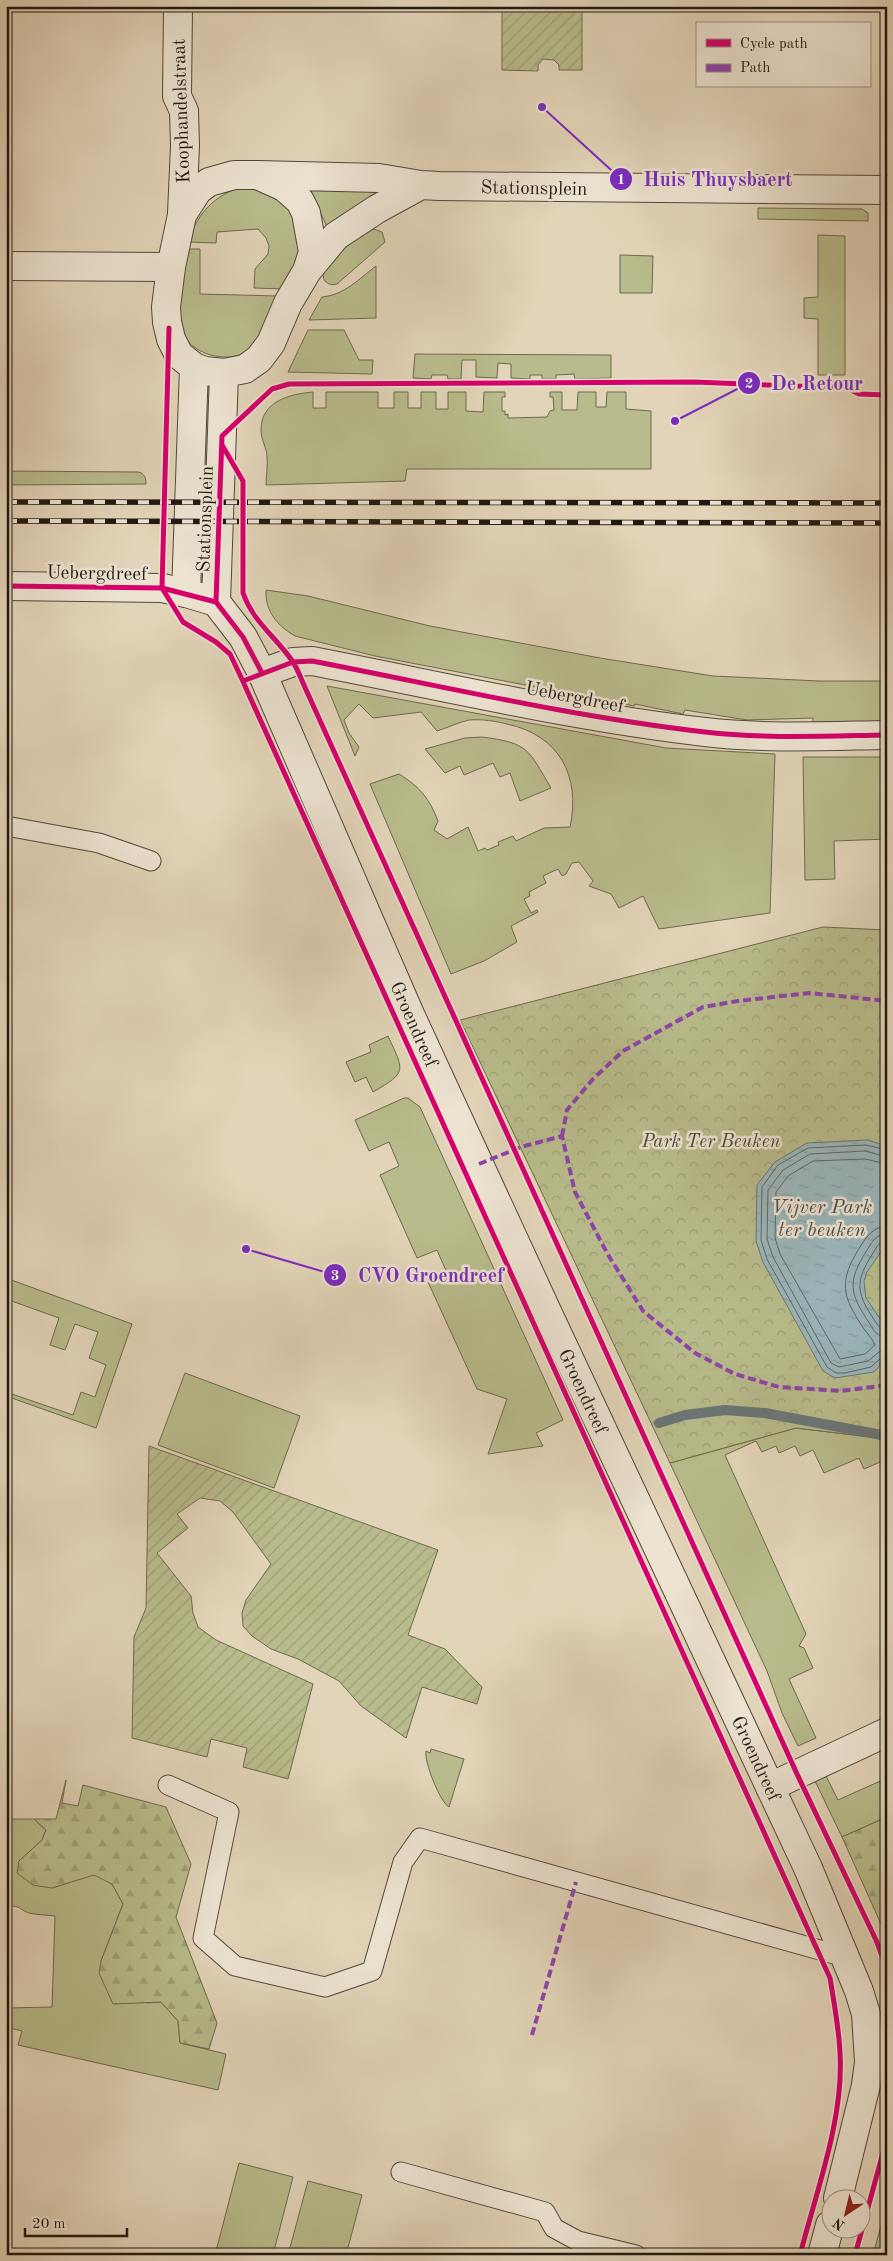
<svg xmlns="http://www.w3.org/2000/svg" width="893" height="2261" viewBox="0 0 893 2261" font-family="'Old Standard TT',serif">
<defs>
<pattern id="forest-firs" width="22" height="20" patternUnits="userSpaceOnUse" patternTransform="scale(1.25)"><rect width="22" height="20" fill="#b8bb8b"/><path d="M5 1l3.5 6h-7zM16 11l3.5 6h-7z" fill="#9ea077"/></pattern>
<pattern id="park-crowns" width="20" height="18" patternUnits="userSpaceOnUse" patternTransform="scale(1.25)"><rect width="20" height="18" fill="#b8bb8b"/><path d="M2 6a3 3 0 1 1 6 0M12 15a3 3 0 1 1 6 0" fill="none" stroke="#9ea077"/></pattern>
<pattern id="garden-furrows" width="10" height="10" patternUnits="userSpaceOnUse" patternTransform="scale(1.25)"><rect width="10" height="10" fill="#b8bb8b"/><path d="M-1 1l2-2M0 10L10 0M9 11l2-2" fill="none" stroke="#9ea077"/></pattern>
<pattern id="water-ripples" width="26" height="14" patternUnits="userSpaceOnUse" patternTransform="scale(1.25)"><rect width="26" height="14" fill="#9ab5ba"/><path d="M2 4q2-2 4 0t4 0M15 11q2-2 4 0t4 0" fill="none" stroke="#849b9f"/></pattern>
</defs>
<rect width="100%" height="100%" fill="#e2d4b8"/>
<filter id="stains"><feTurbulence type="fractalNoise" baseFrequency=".004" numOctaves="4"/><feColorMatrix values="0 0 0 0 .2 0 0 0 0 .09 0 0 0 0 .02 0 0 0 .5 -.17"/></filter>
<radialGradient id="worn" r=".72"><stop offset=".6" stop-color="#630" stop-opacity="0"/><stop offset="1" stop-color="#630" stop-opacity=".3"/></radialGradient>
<path fill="#b8bb8b" stroke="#6c6a4e" d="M377 187 382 193 327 227 311 191 312 188Z
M236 189H267L290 207 301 251 283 289 254 288 255 269 268 254 269 246 266 238 258 229 217 232 216 243 188 242C196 217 211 198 236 189Z
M758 208 862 209 868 213V221L758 219Z
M374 229 382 232 385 242 337 284C332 285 329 285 325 281 313 268 362 233 374 229Z
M818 235 845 236V375H818V319L804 318V298L818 297Z
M188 249H200V294L278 296C272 310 267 328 258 342 239 369 186 357 180 326 175 301 183 273 188 249Z
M620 255 653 256 652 293H620Z
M376 266V318L309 320 322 297C344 295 359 279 376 266Z
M308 330H344L359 360H373L372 374 288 372Z
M415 354 611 355V378L575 379 574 374 556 375V379H542V375H530V379L511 378V364L498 363 497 378 476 377V360H462L461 379H448L447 375H432L431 379 413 378Z
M313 392V408H326V392H378V408H394V392H408V408H421V392H436V409H448V392H466V411L483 412 484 392H505V397H502V411H505V415L508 414V418L547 417 550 411 554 410 553 397H550V392H562V410H577L578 392H596V407H606L607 392H626V409L651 411V469H407L405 481 266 485C266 476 268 466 267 457 267 448 261 440 261 430 261 401 290 394 313 392Z
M6 471 138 472C145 473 146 479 146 484L6 485Z
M266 590 308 596 430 626 600 658 713 676 819 681H887V722H813V718L747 720 685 710 683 714 635 704 634 706 375 656 295 636C278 626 265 612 266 590Z
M327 686 666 748 775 754 770 913 659 929 643 896 619 908 611 894 589 886 593 881 579 862 572 863 566 874 562 876 558 869 543 876 546 883 529 892 530 896 524 899 531 913 537 910 538 912 511 926 517 942 484 961 451 974 370 784 399 774C420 787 429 798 438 821L434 830 447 839 468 827 478 851 485 848 487 850 499 845 498 842 513 836 516 841 544 828 570 827C581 776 559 735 507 724 495 721 482 719 469 720 459 722 447 728 437 731L421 712 373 718 359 704 344 720 349 733 359 747 355 756Z
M482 737C529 743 528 749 551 788L520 801 510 773 500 777 493 763 464 775 460 766 445 773 425 749 465 738Z
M803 757H887V839L834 841 835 879 805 880Z
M388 1036C404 1071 408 1072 373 1092L366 1077 355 1082 346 1062 371 1052 369 1045Z
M404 1098H408L420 1107 563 1420 536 1433 543 1446 488 1454 507 1399 477 1389 428 1282 447 1273 437 1250 417 1258 380 1175 399 1166 389 1142 369 1151 355 1120Z
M6 1278 132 1324 96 1428 6 1396V1392L73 1415 81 1392 95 1397 106 1365 89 1358 98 1332 75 1324 65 1350 50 1345 59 1318 6 1299Z
M185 1373 300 1416 274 1488 158 1445Z
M796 1428 887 1439V1459L864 1469 859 1458 824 1473 813 1450 800 1456 795 1446 779 1453 776 1446 762 1452 756 1441 725 1455 806 1634 799 1646 804 1648 813 1668 789 1679 816 1738 798 1746 782 1713 767 1671 670 1463Z
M431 1749 464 1759 449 1807C440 1802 424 1762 426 1751L430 1753Z
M826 1776 838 1800 887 1778V1817L842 1837 815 1781Z
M6 1819H34L46 1830 42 1840 19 1861 52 1888 94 1874 112 1884 123 1904 101 1961 147 2003 161 2002 178 2021 180 2043 226 2054 218 2090 18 2045 22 2031 6 2027V2008L52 2007 55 1916C47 1915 37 1915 29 1913 20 1910 17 1902 6 1909Z
M239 2163 293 2177 273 2255H215Z
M308 2181 362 2195 346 2255H288Z"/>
<path fill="url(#forest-firs)" stroke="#6c6a4e" d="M66 1780 62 1803 78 1806 83 1785 166 1807 191 1864 176 1917 217 2023 209 2049 180 2043 178 2021 161 2002 113 2004 99 1973 101 1961 123 1904 112 1884 94 1875 52 1888 33 1885 17 1873 19 1861 42 1840 46 1830 34 1819H56Z
M887 1817V1933H885L842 1837Z
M887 2204V2255H873Z"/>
<path fill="url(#park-crowns)" stroke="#6c6a4e" d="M823 927 887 930V1439L796 1428 670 1463 460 1020Z"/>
<path fill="url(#garden-furrows)" stroke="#6c6a4e" d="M502 6H582V70H559V65L554 60 543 59 538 65V71L502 70Z
M6 1024H12L11 1076H6Z
M149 1446 438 1550 408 1635 445 1649 482 1687 477 1704 422 1687 406 1738 361 1706 339 1681 298 1659 271 1649 252 1636 243 1626 242 1613 246 1600 271 1564 233 1512 220 1501 200 1498 177 1514 188 1528 157 1553 191 1596 193 1613 198 1627 216 1640 313 1684 288 1779 243 1767 247 1748 211 1739 207 1757 132 1738 134 1637 146 1608Z"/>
<path fill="url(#water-ripples)" stroke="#6a7676" d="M867 1140 887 1146V1243L867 1272 864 1281 866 1298 887 1329V1358L874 1372 835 1378 823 1371 763 1262 756 1241 757 1185 775 1162 807 1143Z"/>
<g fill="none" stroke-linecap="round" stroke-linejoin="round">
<path stroke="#5e6666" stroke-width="1" d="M887 1150 866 1145 808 1148 778 1165 762 1187 761 1240 767 1259 827 1367 836 1373H845L871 1367 882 1357 887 1356
M887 1157 865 1151 810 1154 783 1170 768 1190 767 1239 773 1257 831 1363 839 1367 868 1361 879 1352 887 1350
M887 1164 865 1159 813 1161 788 1176 776 1192 775 1238 780 1254 840 1359 865 1354 875 1345C873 1340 868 1334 864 1329 842 1296 838 1282 860 1247 867 1236 873 1227 887 1226
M887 1234C876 1234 872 1242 867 1250 847 1282 849 1293 870 1324 874 1331 877 1337 887 1337
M887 1240C879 1241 877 1247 873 1253 856 1280 855 1291 873 1318 877 1324 880 1330 887 1331"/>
<path stroke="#6a7676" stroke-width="10" d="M659 1423 685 1415 725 1410 765 1413 887 1436"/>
<defs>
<path id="service" d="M6 826 99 843 151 861
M168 1785 229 1812 203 1938 235 1966 325 1987 372 1971 403 1862 420 1838 845 1957
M401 2172 545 2212 554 2228 578 2241 636 2255"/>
<path id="minor" d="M6 266 171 267
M6 586 162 588 186 593
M262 673 293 662 312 661C442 686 573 717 705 732 765 739 826 736 887 735
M770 1787 887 1732"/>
<path id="tertiary" d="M178 6 177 96 184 111 185 146 182 213
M262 177 284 187 300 201 306 213 313 252 307 271
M421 185 377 209 336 236 307 271 288 303 271 343 259 359 245 369 224 373 205 371 194 367 179 355 171 339 167 322 166 307 171 267 182 215 198 190 209 182 234 175H258L379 178 421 185 439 186 887 190
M194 367 186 593 216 602
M216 602 243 637 262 673 409 1012 545 1307 808 1868 859 1991 866 2014 869 2062 866 2085 838 2198
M216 602 224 373
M822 2255 830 2225"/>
</defs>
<use href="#service" stroke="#51473b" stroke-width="21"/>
<use href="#minor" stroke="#51473b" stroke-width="30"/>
<use href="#tertiary" stroke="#51473b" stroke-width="30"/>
<use href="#service" stroke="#ece3d1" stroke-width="19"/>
<use href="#minor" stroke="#ece3d1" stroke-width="28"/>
<use href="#tertiary" stroke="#ece3d1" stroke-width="28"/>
<defs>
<path id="rail" d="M6 502 887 503
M6 521 887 523"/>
</defs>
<use href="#rail" stroke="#211811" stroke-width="5.5"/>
<use href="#rail" stroke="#ece3d1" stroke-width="4" stroke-dasharray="11" stroke-linecap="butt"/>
<path stroke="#8e44ad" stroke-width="4" stroke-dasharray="8 4" stroke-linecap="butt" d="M562 1136 567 1110 593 1079 623 1051 703 1007 738 1001 809 993 887 1001
M479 1164 521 1147 562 1136 575 1192 607 1253 643 1311 695 1353 735 1374 779 1387 841 1391 887 1385
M532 2035 576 1882"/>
<defs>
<path id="cycleway" d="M169 328 162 588 183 622 216 642 230 654 240 675 830 1978C834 2003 839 2028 840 2053 844 2119 816 2192 800 2255
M222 445 243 481V593C253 622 277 638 293 662 297 668 300 676 303 683L797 1774 876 1940 887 1969
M6 586 162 588 216 602
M216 602 222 436 272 389 289 384 694 382 847 388 859 394 887 395
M216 602 243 637 262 673
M243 681 293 662 312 661C442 686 573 717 705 732 765 739 826 736 887 735
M855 2255 887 2138"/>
</defs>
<use href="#cycleway" stroke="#ece3d1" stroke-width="8"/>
<use href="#cycleway" stroke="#d6006c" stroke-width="5"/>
</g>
<g text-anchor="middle" stroke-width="5" stroke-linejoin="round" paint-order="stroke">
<g font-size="19" fill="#211811" stroke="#ece3d1">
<text transform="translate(180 111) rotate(-92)" y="7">Koophandelstraat</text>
<text transform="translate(534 187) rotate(1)" y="7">Stationsplein</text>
<text transform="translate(204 519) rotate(-88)" y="7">Stationsplein</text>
<text transform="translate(97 572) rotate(1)" y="7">Uebergdreef</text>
<text transform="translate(575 696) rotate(11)" y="7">Uebergdreef</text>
<text transform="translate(415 1024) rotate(66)" y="7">Groendreef</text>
<text transform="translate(584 1391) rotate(65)" y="7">Groendreef</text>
<text transform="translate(757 1758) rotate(65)" y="7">Groendreef</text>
</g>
<g font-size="19" font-style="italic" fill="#4e4936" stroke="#ece3d1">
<text x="711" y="1147">Park Ter Beuken</text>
</g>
<g font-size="20" font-style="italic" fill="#4b4f4c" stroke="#ece3d1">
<text x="822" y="1213">Vijver Park<tspan x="822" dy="23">ter beuken</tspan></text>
</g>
</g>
<path fill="none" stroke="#7b2cbf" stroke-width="2" d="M542 107L621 179M675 421L749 383M246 1249L335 1275"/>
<g fill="#7b2cbf" stroke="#ece3d1" stroke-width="2">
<circle cx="542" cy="107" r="5"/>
<circle cx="675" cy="421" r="5"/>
<circle cx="246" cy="1249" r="5"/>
<circle cx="621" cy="179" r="12"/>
<circle cx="749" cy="383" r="12"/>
<circle cx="335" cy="1275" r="12"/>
</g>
<g font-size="15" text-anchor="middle" font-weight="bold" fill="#fff">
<text x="621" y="184">1</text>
<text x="749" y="388">2</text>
<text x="335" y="1280">3</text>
</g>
<g font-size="20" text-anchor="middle" font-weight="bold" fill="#7b2cbf" stroke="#ece3d1" stroke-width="5" stroke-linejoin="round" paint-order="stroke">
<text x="718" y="186">Huis Thuysbaert</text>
<text x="817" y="390">De Retour</text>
<text x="431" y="1282">CVO Groendreef</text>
</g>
<rect width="893" height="2261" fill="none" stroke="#e2d4b8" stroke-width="25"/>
<rect x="8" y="8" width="878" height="2246" fill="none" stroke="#211811" stroke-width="2.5"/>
<rect x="12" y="12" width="868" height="2236" fill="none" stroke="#211811"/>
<rect x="696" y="22" width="175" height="65" fill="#ece3d1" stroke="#9b9284"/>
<rect x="706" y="39" width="25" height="8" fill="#d6006c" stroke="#9b9284"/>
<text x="740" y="48" font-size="15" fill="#211811">Cycle path</text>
<rect x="706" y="64" width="25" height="8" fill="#8e44ad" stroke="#9b9284"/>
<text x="740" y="72" font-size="15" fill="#211811">Path</text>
<g transform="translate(846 2214) rotate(215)"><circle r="24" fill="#ece3d1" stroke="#9b9284"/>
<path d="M0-4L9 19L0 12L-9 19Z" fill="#8f2418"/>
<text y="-8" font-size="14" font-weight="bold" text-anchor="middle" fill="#211811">N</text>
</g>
<path d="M25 2228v8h102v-8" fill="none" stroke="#211811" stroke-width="2.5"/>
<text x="32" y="2228" font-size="15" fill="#211811" stroke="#ece3d1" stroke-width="4" paint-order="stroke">20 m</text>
<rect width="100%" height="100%" filter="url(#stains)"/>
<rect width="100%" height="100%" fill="url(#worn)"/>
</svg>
